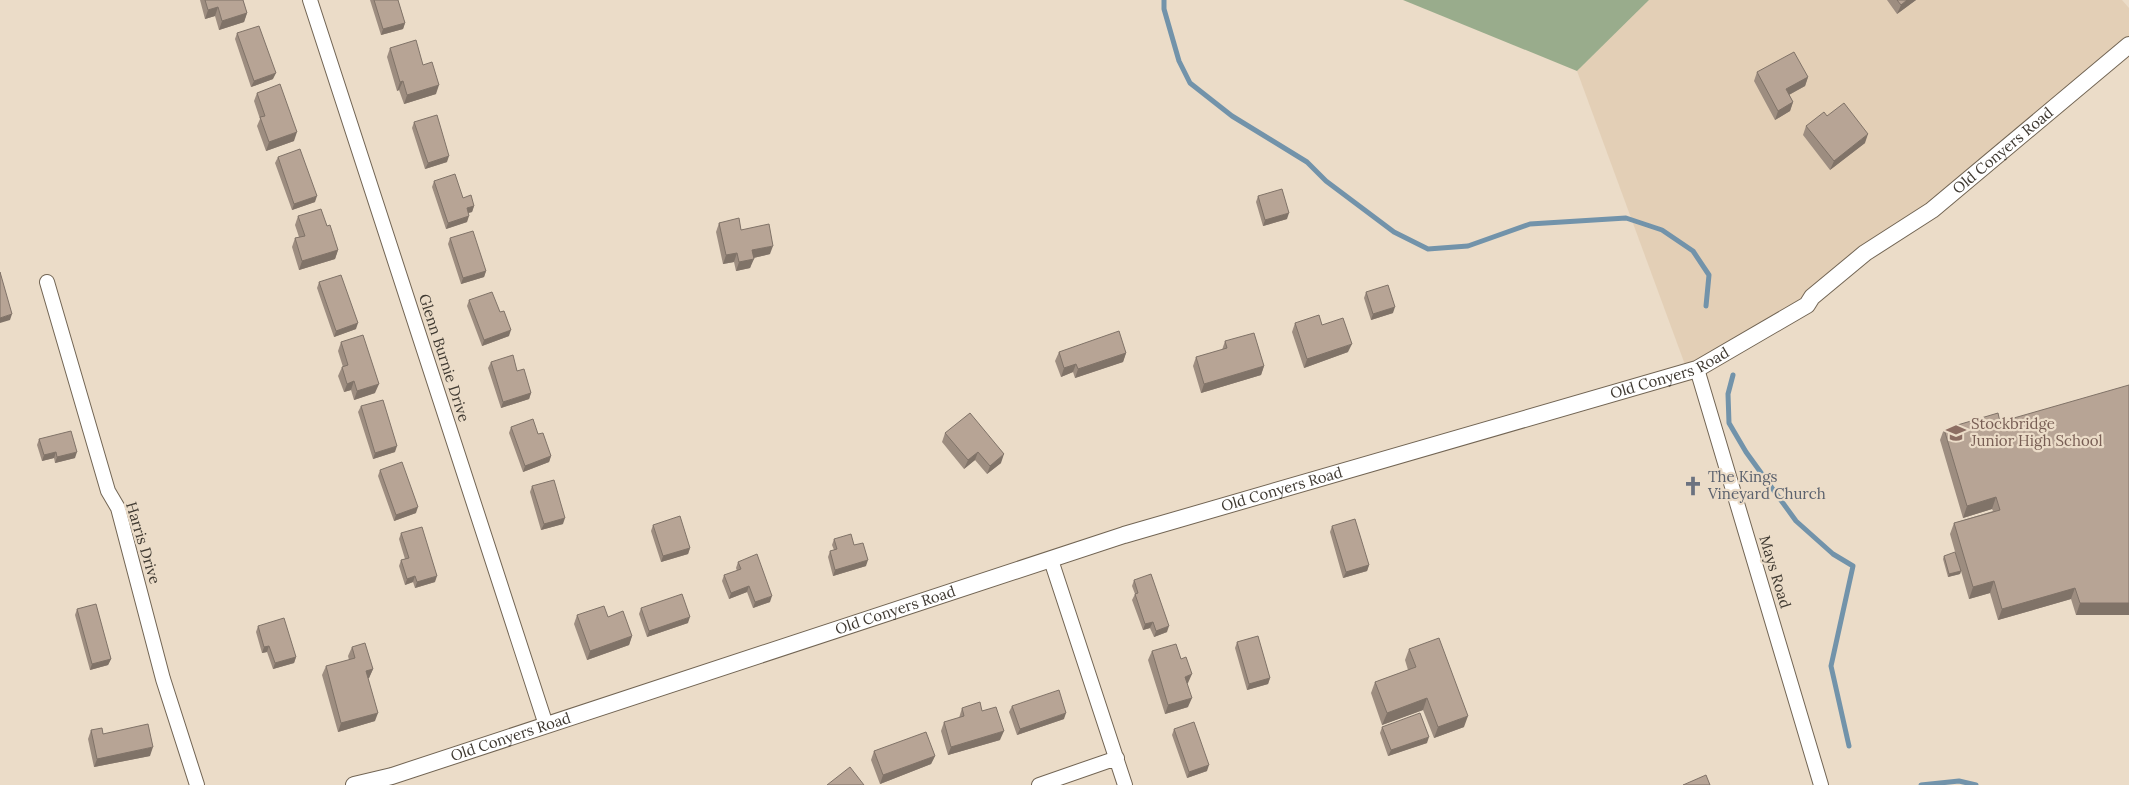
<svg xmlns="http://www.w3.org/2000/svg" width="2129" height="785" viewBox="0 0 2129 785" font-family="Lora,serif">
<rect width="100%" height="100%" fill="#ebdcc8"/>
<path fill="#e3cfb6" d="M1649 0H2122L2129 8V50L1806 305 1691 381 1577 71Z"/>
<path fill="#99ac8c" d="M1403 0H1649L1577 71Z"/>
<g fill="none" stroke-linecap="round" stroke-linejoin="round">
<path stroke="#7293aa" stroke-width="5" d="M1164 0V9L1179 61 1190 83 1232 116 1307 162 1326 181 1394 232 1428 249 1468 246 1530 224 1626 218 1662 230 1693 251 1709 275 1706 306
M1733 375 1728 394 1729 423 1746 452 1796 521 1833 554 1853 566 1831 666 1849 746
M1921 785 1959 781 1976 785"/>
<defs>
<path id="minor" d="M310 0 546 725
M47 282 108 491 118 508 163 679 197 785
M1697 369 1821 785
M1051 560 1125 785
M1039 785 1117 758"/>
<g id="tertiary">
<path id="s1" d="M354 785 392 776 1124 535 1697 369 1807 305 1812 297 1865 253 1932 210 2129 45"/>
</g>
</defs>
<use href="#minor" stroke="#726554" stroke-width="16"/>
<use href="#tertiary" stroke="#726554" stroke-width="18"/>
<use href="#minor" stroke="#fff" stroke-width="14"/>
<use href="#tertiary" stroke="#fff" stroke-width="16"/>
</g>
<path fill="#9d8d80" d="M200 0H243L247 13 244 22 219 30 215 16 205 19Z
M370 0H398L405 23 403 29 381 35Z
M1887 0H1916L1897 14Z
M237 33 273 79 251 87 235 39Z
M390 48 423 65 436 94 404 104 399 90 397 91 387 57Z
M1757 72 1808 77 1805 86 1789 95 1793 102 1790 111 1775 120 1754 81Z
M257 93 294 141 266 151 257 126 260 119 254 101Z
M1827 116 1865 143 1830 170 1803 135 1806 126Z
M414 122 447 162 425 169 412 128Z
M278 157 315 202 292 210 275 163Z
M434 181 463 198 474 206 472 212 468 213 467 222 446 229 432 187Z
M1258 196 1287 219 1263 226 1256 202Z
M298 216 327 226 338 250 335 259 299 270 292 247 295 238 299 237 295 225Z
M719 223 741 230 770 254 753 258 750 268 736 271 734 262 723 264 716 232Z
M450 238 486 271 484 277 461 284 448 244Z
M319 282 356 329 334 337 317 288Z
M1366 292 1393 313 1371 320 1364 298Z
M469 300 509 336 482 346 467 306Z
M1295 323 1322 325 1348 352 1304 368 1292 332Z
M1225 341 1264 366 1261 375 1201 393 1193 366 1196 357 1222 350Z
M341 342 375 393 354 400 351 390 344 392 338 376 342 367H343L338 351Z
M1059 352 1126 353 1123 362 1075 378 1073 372 1061 377 1055 361Z
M491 362 517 371 531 393 529 399 501 408 488 368Z
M361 406 395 452 373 459 358 412Z
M2000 422 2129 615H2076L2071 599 1998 620 1990 593 1969 599 1961 571 1960 574 1948 577 1943 559 1944 556 1956 555 1950 534 1954 523 1993 511 1992 509 1963 518 1940 440 1944 429Z
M511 427 538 434 551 456 549 462 523 472 509 433Z
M945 433 1001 463 987 474 975 460 964 469 942 442Z
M39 439 75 458 55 463 54 458 42 461 37 445Z
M380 470 416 513 394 521 378 476Z
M532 486 563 524 541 530 530 492Z
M653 525 690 548 688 554 661 562 651 531Z
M1332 526 1369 565 1367 571 1343 578 1330 532Z
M401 533 435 582 415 588 413 582 405 585 399 566 401 560 405 559 399 539Z
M834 539 854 545 866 566 833 576 828 557 830 551 834 550 832 545Z
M738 562 770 602 753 608 747 592 729 599 722 581 724 575 737 571 736 568Z
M1134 580 1167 632 1154 637 1150 628 1143 630 1132 600 1135 594 1132 586Z
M641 608 688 623 647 637 639 614Z
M77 609 111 659 108 665 90 670 75 615Z
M577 615 632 636 629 645 587 660 574 624Z
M258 626 296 657 294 663 273 669 267 652 262 653 256 632Z
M1237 642 1270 678 1268 684 1247 690 1235 648Z
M352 647 373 669 369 678H368L375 721 338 732 322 675 326 666 349 660 348 656Z
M1409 649 1464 727 1434 738 1423 710 1382 725 1371 693 1375 682 1408 670 1405 660Z
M1152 651 1188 683 1187 684 1188 707 1165 714 1148 660Z
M1012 706 1064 719 1017 735 1009 712Z
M962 708 982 711 1000 740 948 755 941 731 944 722 959 718Z
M1382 727 1427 743 1388 756 1380 733Z
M1174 729 1207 771 1187 778 1172 735Z
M91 730 103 734 150 756 94 767 88 739Z
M874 751 935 756 931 764 880 784 871 760Z"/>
<path fill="#807368" d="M1907 0H1916L1897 14 1901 5Z
M218 7 215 16 205 19 208 10Z
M247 13 244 22 219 30 222 21Z
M405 23 403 29 381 35 383 29Z
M276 73 273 79 251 87 254 81Z
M1808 77 1805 86 1783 98 1786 89Z
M403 81 399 90 397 91 400 82Z
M439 85 436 94 404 104 407 95Z
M1793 102 1790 111 1775 120 1778 111Z
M297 132 294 141 266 151 269 142Z
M1868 134 1865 143 1830 170 1834 161Z
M449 156 447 162 425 169 428 163Z
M317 196 315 202 292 210 294 204Z
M474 206 472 212 464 214 467 208Z
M1289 213 1287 219 1263 226 1265 220Z
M469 216 467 222 446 229 448 223Z
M773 246 770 254 749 259 752 250Z
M338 250 335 259 299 270 302 261Z
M737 253 734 262 723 264 726 255Z
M754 259 750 268 736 271 739 262Z
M486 271 484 277 461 284 463 278Z
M1395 307 1393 313 1371 320 1373 314Z
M12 314 10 320 0 323V318Z
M358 323 356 329 334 337 336 331Z
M511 330 509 336 482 346 484 340Z
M1352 344 1348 352 1304 368 1307 359Z
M1126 353 1123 362 1075 378 1078 369Z
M1076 364 1073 372 1061 377 1064 368Z
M1264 366 1261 375 1201 393 1204 384Z
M354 381 351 390 344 392 347 384Z
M379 384 375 393 354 400 357 391Z
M531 393 529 399 501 408 503 402Z
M397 446 395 452 373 459 375 453Z
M56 452 54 458 42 461 44 455Z
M77 452 75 458 55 463 57 457Z
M978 452 975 460 964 469 968 460Z
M1004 454 1001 463 987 474 990 466Z
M551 456 549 462 523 472 525 466Z
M1996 497 1992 509 1963 518 1967 506Z
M418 507 416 513 394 521 396 515Z
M565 518 563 524 541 530 544 524Z
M690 548 688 554 661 562 663 556Z
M868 560 866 566 833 576 835 570Z
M1369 565 1367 571 1343 578 1346 572Z
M1961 571 1960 574 1948 577 1949 574Z
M415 576 413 582 405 585 407 579Z
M437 576 435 582 415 588 417 582Z
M1994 581 1990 593 1969 599 1973 587Z
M749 586 747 592 729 599 731 593Z
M2075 588 2071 599 1998 620 2002 609Z
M772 596 770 602 753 608 755 602Z
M2080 603H2129V615H2076Z
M690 617 688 623 647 637 649 631Z
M1153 622 1150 628 1143 630 1145 624Z
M1169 626 1167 632 1154 637 1156 631Z
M632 636 629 645 587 660 590 651Z
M269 646 267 652 262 653 264 647Z
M296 657 294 663 273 669 275 663Z
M111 659 108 665 90 670 92 664Z
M373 669 369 678 363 680 366 671Z
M1192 674 1188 683 1182 685 1185 677Z
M1270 678 1268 684 1247 690 1249 684Z
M1192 698 1188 707 1165 714 1168 705Z
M1427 698 1423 710 1382 725 1387 713Z
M378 713 375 721 338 732 341 723Z
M1066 713 1064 719 1017 735 1020 729Z
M1468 716 1464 727 1434 738 1438 727Z
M1004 731 1000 740 948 755 951 747Z
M1429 737 1427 743 1388 756 1391 750Z
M153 747 150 756 94 767 97 759Z
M935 756 931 764 880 784 883 775Z
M1209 765 1207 771 1187 778 1189 772Z"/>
<path fill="#b7a495" stroke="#807368" d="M205 0H243L247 13 222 21 218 7 208 10Z
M374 0H398L405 23 383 29Z
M1897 0H1907L1901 5Z
M259 26 276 73 254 81 237 33Z
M416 40 423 65 432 62 439 85 407 95 403 81 400 82 390 48Z
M1794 52 1808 77 1786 89 1793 102 1778 111 1757 72Z
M280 84 297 132 269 142 260 117 265 116 257 93Z
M1844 103 1868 134 1834 161 1806 126 1824 112 1827 116Z
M437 115 449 156 428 163 414 122Z
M300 149 317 196 294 204 278 157Z
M455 174 463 198 471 195 474 206 467 208 469 216 448 223 434 181Z
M1282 189 1289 213 1265 220 1258 196Z
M321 209 327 226 330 225 338 250 302 261 295 238 305 236 298 216Z
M739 218 741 230 769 224 773 246 752 250 754 259 739 262 737 253 726 255 719 223Z
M473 231 486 271 463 278 450 238Z
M0 272 12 314 0 318Z
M341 275 358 323 336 331 319 282Z
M1388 285 1395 307 1373 314 1366 292Z
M492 292 500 312 504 311 511 330 484 340 469 300Z
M1319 315 1322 325 1343 318 1352 344 1307 359 1295 323Z
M1119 331 1126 353 1078 369 1076 364 1064 368 1059 352Z
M1254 333 1264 366 1204 384 1196 357 1227 348 1225 341Z
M363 335 379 384 357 391 354 381 347 384 342 367 348 365 341 342Z
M513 355 517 371 524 369 531 393 503 402 491 362Z
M2129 385V603H2080L2075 588 2002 609 1994 581 1973 587 1954 523 2000 510 1996 497 1967 506 1944 429 1998 413 2000 422Z
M383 400 397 446 375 453 361 406Z
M970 413 1004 454 990 466 978 452 968 460 945 433Z
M533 419 538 434 543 433 551 456 525 466 511 427Z
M71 431 77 452 57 457 56 452 44 455 39 439Z
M402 462 418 507 396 515 380 470Z
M554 480 565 518 544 524 532 486Z
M680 516 690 548 663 556 653 525Z
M1355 519 1369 565 1346 572 1332 526Z
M422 527 437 576 417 582 415 576 407 579 401 560 409 558 401 533Z
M851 534 854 545 863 543 868 560 835 570 830 551 837 549 834 539Z
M1955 552 1961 571 1949 574 1944 556Z
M757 554 772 596 755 602 749 586 731 593 724 575 741 569 738 562Z
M1151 574 1169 626 1156 631 1153 622 1145 624 1135 594 1138 593 1134 580Z
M682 594 690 617 649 631 641 608Z
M96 604 111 659 92 664 77 609Z
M604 606 608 617 623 611 632 636 590 651 577 615Z
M284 618 296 657 275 663 269 646 264 647 258 626Z
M1258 636 1270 678 1249 684 1237 642Z
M1439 638 1468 716 1438 727 1427 698 1387 713 1375 682 1416 667 1409 649Z
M365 643 373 669 366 671 378 713 341 723 326 666 355 658 352 647Z
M1176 644 1181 659 1186 657 1192 674 1185 677 1192 698 1168 705 1152 651Z
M1059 690 1066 713 1020 729 1012 706Z
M980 702 982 711 996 707 1004 731 951 747 944 722 964 716 962 708Z
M1420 713 1429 737 1391 750 1382 727Z
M1194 722 1209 765 1189 772 1174 729Z
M148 724 153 747 97 759 91 730 102 728 103 734Z
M926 732 935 756 883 775 874 751Z
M850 767 864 785H827Z
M1706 775 1710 785H1683Z"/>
<defs>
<symbol id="school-bare" viewBox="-9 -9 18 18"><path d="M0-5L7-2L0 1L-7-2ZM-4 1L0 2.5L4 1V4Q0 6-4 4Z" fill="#8d6e63" stroke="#ebdcc8" stroke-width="2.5" paint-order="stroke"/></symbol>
<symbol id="church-bare" viewBox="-9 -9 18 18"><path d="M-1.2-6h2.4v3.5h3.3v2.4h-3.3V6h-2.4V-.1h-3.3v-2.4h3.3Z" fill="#6b7280" stroke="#ebdcc8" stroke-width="2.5" paint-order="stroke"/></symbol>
</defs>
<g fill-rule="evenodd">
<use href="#school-bare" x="1942" y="419" width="28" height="28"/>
<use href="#church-bare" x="1679" y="472" width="28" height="28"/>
</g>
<g text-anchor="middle" stroke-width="4.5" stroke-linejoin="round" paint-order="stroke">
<g font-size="15" fill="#3f3931" stroke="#ebdcc8">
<text dy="5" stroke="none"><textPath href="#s1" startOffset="1784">Old Conyers Road</textPath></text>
<text transform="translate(444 358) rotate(72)" y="5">Glenn Burnie Drive</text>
<text dy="5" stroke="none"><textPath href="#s1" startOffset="1379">Old Conyers Road</textPath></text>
<text dy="5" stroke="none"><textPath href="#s1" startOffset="974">Old Conyers Road</textPath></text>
<text transform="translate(143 543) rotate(73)" y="5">Harris Drive</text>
<text transform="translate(1775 572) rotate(73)" y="5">Mays Road</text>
<text dy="5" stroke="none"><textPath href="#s1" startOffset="569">Old Conyers Road</textPath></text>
<text dy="5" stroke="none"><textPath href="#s1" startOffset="164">Old Conyers Road</textPath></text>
</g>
<g font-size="15" fill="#785e54" stroke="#ebdcc8" text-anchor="start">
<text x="1971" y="429">Stockbridge<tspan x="1971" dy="17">Junior High School</tspan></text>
</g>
<g font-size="15" fill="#5b616d" stroke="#ebdcc8" text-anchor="start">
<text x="1708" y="482">The Kings<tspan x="1708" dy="17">Vineyard Church</tspan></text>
</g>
</g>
</svg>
